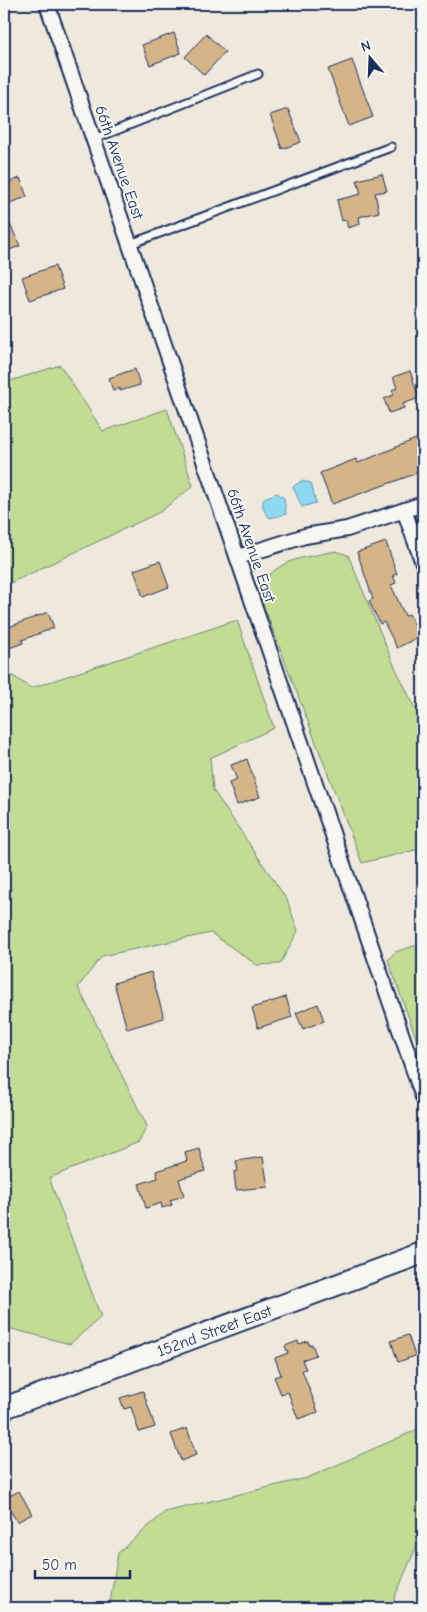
<svg xmlns="http://www.w3.org/2000/svg" width="427" height="1612" viewBox="0 0 427 1612" font-family="'Comic Neue',sans-serif">
<rect width="100%" height="100%" fill="#efe9dd"/>
<filter id="ink" filterUnits="userSpaceOnUse"><feTurbulence type="fractalNoise" baseFrequency=".02" numOctaves="2"/><feDisplacementMap in="SourceGraphic" scale="10" xChannelSelector="R" yChannelSelector="G"/><feConvolveMatrix kernelMatrix="1 2 1 2 8 2 1 2 1" color-interpolation-filters="sRGB"/></filter>
<g filter="url(#ink)">
<path fill="#c2dc93" stroke="#6e8678" d="M60 365 103 431 167 409 193 486 160 512 4 586V383Z
M335 551 348 555 394 665 423 724V848L362 863 258 591C277 557 301 559 335 551Z
M237 620 274 728 210 758 213 790 287 900 298 931 280 964 257 965 211 933 102 956 78 987 147 1126 139 1142 49 1178 101 1317 70 1344 4 1327V670L31 688Z
M423 943V1057L388 960 395 952Z
M423 1427V1531L394 1599 396 1608H109L118 1553 165 1512 307 1478Z"/>
<path fill="#8fd9f0" stroke="#6195b6" d="M301 481 311 483 316 503 302 507 293 487Z
M277 493 284 498 286 514 270 518C264 513 261 505 264 498Z"/>
<path fill="#d5b488" stroke="#1b2f5e" d="M174 33 181 53 150 65 142 45Z
M206 34 225 52 204 75 185 57Z
M352 60 373 117 349 126 328 69Z
M288 109 301 142 282 149 270 115Z
M382 174 387 191 375 193 379 212 359 217 360 224 348 228 346 220 342 221 337 200 361 194 357 180Z
M20 178 27 197 4 205V184Z
M4 211 20 246 7 251 4 242Z
M55 266 63 289 30 300 22 277Z
M135 369 140 385 120 391V388L113 391 109 378Z
M410 371 419 398 403 404 404 408 389 413 384 399 394 395 392 390 397 388 393 377Z
M423 436V471L332 504 320 473 356 459 358 463Z
M386 542 397 574 393 575 396 583 391 585 405 616 409 614 420 636 397 648 384 622 380 624 369 601 373 599 357 552Z
M160 561 169 587 143 597 134 570Z
M48 612 54 628 22 640 23 643 4 650V629Z
M247 759 260 797 237 805 229 783 237 780 231 765Z
M151 972 164 1018 127 1029 114 983Z
M286 997 292 1017 258 1028 252 1008Z
M318 1004 324 1021 303 1029 296 1013Z
M199 1148 205 1171 179 1179 184 1196 170 1200 172 1205 162 1208 161 1203 146 1208 139 1184 158 1178 156 1171 187 1161 185 1152Z
M263 1157 268 1187 236 1190 234 1172 238 1171 236 1161Z
M408 1335 415 1356 398 1362 391 1341Z
M298 1341 299 1344 308 1341 309 1345 312 1344 316 1355 302 1360 306 1369 302 1370 318 1412 298 1419 288 1392 281 1394 274 1377 281 1375 275 1358 288 1353 285 1346Z
M143 1391 155 1427 139 1432 131 1407 124 1409 120 1398Z
M187 1428 196 1455 181 1461 171 1434Z
M19 1491 32 1514 17 1522 4 1499Z"/>
<g fill="none" stroke-linecap="round" stroke-linejoin="round">
<defs>
<path id="lane" d="M94 139 258 74
M130 244 391 147"/>
<path id="street" d="M47 4 423 1097
M404 510 423 563
M238 557 305 536 347 529 423 504"/>
<g id="secondary">
<path id="s1" d="M4 1408 423 1253"/>
</g>
</defs>
<use href="#lane" stroke="#1b2f5e" stroke-width="11"/>
<use href="#street" stroke="#1b2f5e" stroke-width="18"/>
<use href="#secondary" stroke="#1b2f5e" stroke-width="24"/>
<use href="#lane" stroke="#f6f6f2" stroke-width="7"/>
<use href="#street" stroke="#f6f6f2" stroke-width="14"/>
<use href="#secondary" stroke="#f6f6f2" stroke-width="20"/>
</g>
</g>
<g text-anchor="middle" stroke-width="4" stroke-linejoin="round" paint-order="stroke">
<g font-size="16" fill="#1b2f5e" stroke="#f6f6f2">
<text transform="translate(120 162) rotate(71)" y="6">66th Avenue East</text>
<text transform="translate(252 545) rotate(71)" y="6">66th Avenue East</text>
<text dy="6" stroke="none"><textPath href="#s1" startOffset="224">152nd Street East</textPath></text>
</g>
</g>
<rect width="427" height="1612" fill="none" stroke="#f6f6f2" stroke-width="20"/>
<rect x="10" y="10" width="407" height="1592" fill="none" stroke="#1b2f5e" stroke-width="2" filter="url(#ink)"/>
<g transform="translate(370 58) rotate(341)" stroke="#f6f6f2" stroke-width="4" paint-order="stroke">
<path d="M0-4L9 19L0 12L-9 19Z" fill="#1b2f5e"/>
<text y="-8" font-size="14" font-weight="bold" text-anchor="middle" fill="#1b2f5e">N</text>
</g>
<path d="M35 1570v8h95v-8" fill="none" stroke="#1b2f5e" stroke-width="2.5"/>
<text x="42" y="1570" font-size="15" fill="#1b2f5e" stroke="#f6f6f2" stroke-width="4" paint-order="stroke">50 m</text>
</svg>
